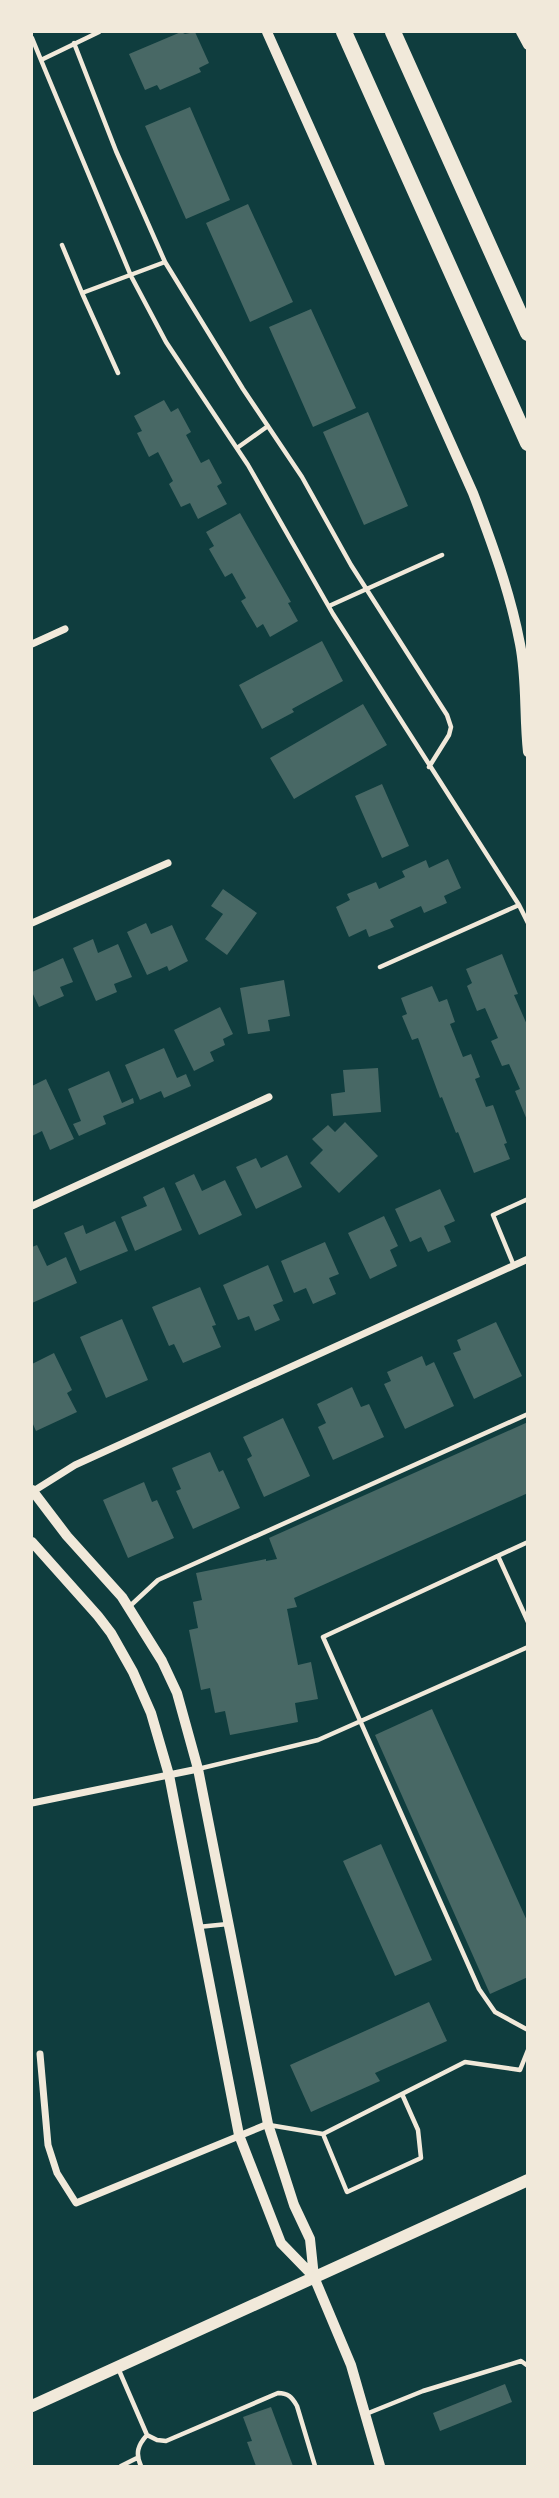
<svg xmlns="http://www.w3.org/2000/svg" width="559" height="2498" viewBox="0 0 559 2498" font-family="Barlow,sans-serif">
<rect width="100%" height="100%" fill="#0f3d3e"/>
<path fill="#486865" d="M181 32 185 34 195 32 209 63 199 68 201 72 160 90 157 85 145 90 129 54Z
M190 107 230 200 186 219 145 126Z
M248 204 293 302 250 322 206 223Z
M311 309 356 408 313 427 269 327Z
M164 400 171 412 178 408 191 432 186 435 201 463 209 459 222 483 217 486 227 504 198 519 190 503 181 507 169 484 173 481 158 452 149 457 137 433 142 431 134 416Z
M368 412 408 506 364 525 323 432Z
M240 513 291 602 288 603 298 621 270 637 263 624 257 628 241 601 246 598 232 573 225 577 209 549 214 546 206 532Z
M322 641 343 681 292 709 294 712 262 729 239 685Z
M363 704 387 745 294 799 270 758Z
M382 784 409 846 382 858 355 796Z
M448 859 461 888 444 896 447 903 424 913 421 906 390 920 394 927 369 937 366 929 349 937 336 907 350 900 347 894 376 882 379 889 405 877 402 871 426 860 429 868Z
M223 889 257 913 227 955 205 939 223 914 211 906Z
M146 923 151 934 172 925 188 961 169 971 167 966 147 975 127 932Z
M93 939 98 953 118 944 132 977 114 984 117 992 96 1001 73 948Z
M502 954 518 994 514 995 528 1027 527 1120 515 1091 520 1089 509 1064 502 1066 491 1041 498 1038 485 1008 477 1011 467 986 472 983 466 969Z
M63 958 73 982 60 987 64 996 39 1007 32 992V972Z
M284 980 290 1016 268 1020 270 1031 248 1034 240 988Z
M432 986 439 1002 447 999 455 1022 450 1024 463 1057 471 1054 480 1077 475 1079 486 1107 493 1105 507 1143 504 1144 510 1159 474 1173 458 1132 456 1133 442 1097 440 1098 418 1038 412 1040 402 1016 407 1014 401 998Z
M220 1007 233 1034 223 1039 225 1045 210 1052 214 1061 194 1071 174 1030Z
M164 1048 177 1078 186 1074 191 1086 164 1098 161 1091 140 1100 125 1065Z
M378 1068 381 1112 333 1116 331 1094 345 1092 343 1070Z
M109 1071 122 1103 133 1098 134 1103 103 1116 106 1124 79 1136 73 1124 81 1121 68 1089Z
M46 1079 74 1139 50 1150 42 1131 32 1136V1086Z
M345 1122 378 1156 339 1193 310 1163 323 1150 312 1139 328 1125 335 1132Z
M287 1155 302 1187 256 1209 236 1167 256 1158 261 1168Z
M194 1174 202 1191 225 1180 242 1215 199 1235 175 1183Z
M164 1187 182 1230 135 1251 121 1217 147 1206 143 1197Z
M440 1189 455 1221 444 1226 451 1242 428 1252 421 1237 410 1242 395 1209Z
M384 1216 398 1246 390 1250 397 1266 370 1279 348 1233Z
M115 1221 128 1251 80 1271 64 1233 83 1225 86 1234Z
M325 1242 339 1274 329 1278 336 1294 313 1304 306 1288 294 1293 281 1261Z
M37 1245 47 1266 66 1257 77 1283 32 1303V1247Z
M268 1265 283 1301 273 1305 280 1320 255 1331 249 1316 238 1320 223 1285Z
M200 1287 216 1325 212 1326 221 1347 183 1363 174 1344 169 1346 152 1307Z
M122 1319 148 1380 106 1398 80 1337Z
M496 1322 522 1376 474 1399 453 1353 461 1350 457 1340Z
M54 1353 72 1390 67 1393 77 1412 36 1431 32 1422V1364Z
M422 1356 426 1366 434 1362 454 1406 405 1429 384 1384 391 1381 387 1372Z
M352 1387 361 1407 369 1404 384 1437 333 1460 318 1427 326 1423 317 1404Z
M283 1418 310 1476 264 1497 247 1459 252 1456 243 1437Z
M528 1422V1493L294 1598 297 1607 287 1609 298 1665 311 1662 318 1699 295 1703 298 1722 230 1735 225 1711 215 1713 210 1688 201 1690 189 1630 198 1628 193 1602 202 1600 196 1573 266 1559V1561L277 1559 269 1538Z
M210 1452 219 1472 223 1470 240 1508 193 1529 176 1491 181 1489 172 1468Z
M144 1482 152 1502 157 1500 174 1538 128 1558 103 1500Z
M432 1709 528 1923V1977L490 1994 375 1735Z
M381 1844 432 1960 395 1976 343 1861Z
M429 2002 447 2041 375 2073 380 2081 311 2112 290 2065Z
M505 2384 512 2402 440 2431 433 2413Z
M271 2407 293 2466H256L247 2442 252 2441 243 2417Z"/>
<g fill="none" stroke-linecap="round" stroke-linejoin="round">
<path stroke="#f1e9da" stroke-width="4.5" d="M99 32 41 60 131 276 166 342 248 465 333 614 519 905 528 923
M32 38 41 60
M74 43 116 151 165 262 243 389 302 477 351 565 447 715 451 727 449 735 429 767
M62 245 82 293
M118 373 82 293 165 262
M237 448 268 426
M329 606 442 555
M380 967 519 905
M514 1266 493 1215 528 1199
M528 1542 323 1637 479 1989 495 2012 528 2030
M498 1556 528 1622
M130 1606 158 1580 528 1414
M198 1769 318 1740 528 1647
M198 1927 228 1924
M269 2125 323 2134 465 2062 520 2070 528 2050
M323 2134 347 2192 421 2158 418 2130 402 2094
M118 2368 147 2435 157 2440 166 2441 278 2393C288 2393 292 2397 297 2406L315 2466
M366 2414 423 2391 521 2361 528 2366
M121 2466 137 2458
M141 2466C135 2453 138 2445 147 2435"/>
<path stroke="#f1e9da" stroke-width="7" d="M32 644 65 629
M32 923 168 863
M32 1206 269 1097
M32 1492 75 1465 528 1259
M32 1803 198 1769
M40 2054 48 2145 57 2173 76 2203 268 2124"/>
<path stroke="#f1e9da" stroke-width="10" d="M267 32 473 493C492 543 510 592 520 644 527 679 524 716 528 752
M521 32 528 45
M32 1490 67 1536 122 1597 162 1661 177 1693 198 1769 268 2124 294 2205 310 2239 314 2277 351 2365 380 2466
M32 1542 98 1616 111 1633 133 1672 151 1713 169 1775 239 2135 281 2243 314 2277"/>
<path stroke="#f1e9da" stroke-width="12" d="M32 2406 528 2180"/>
<path stroke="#f1e9da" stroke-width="16" d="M344 32 528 443
M393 32 528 333"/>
</g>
<rect width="559" height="2498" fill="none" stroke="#f1e9da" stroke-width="66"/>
</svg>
